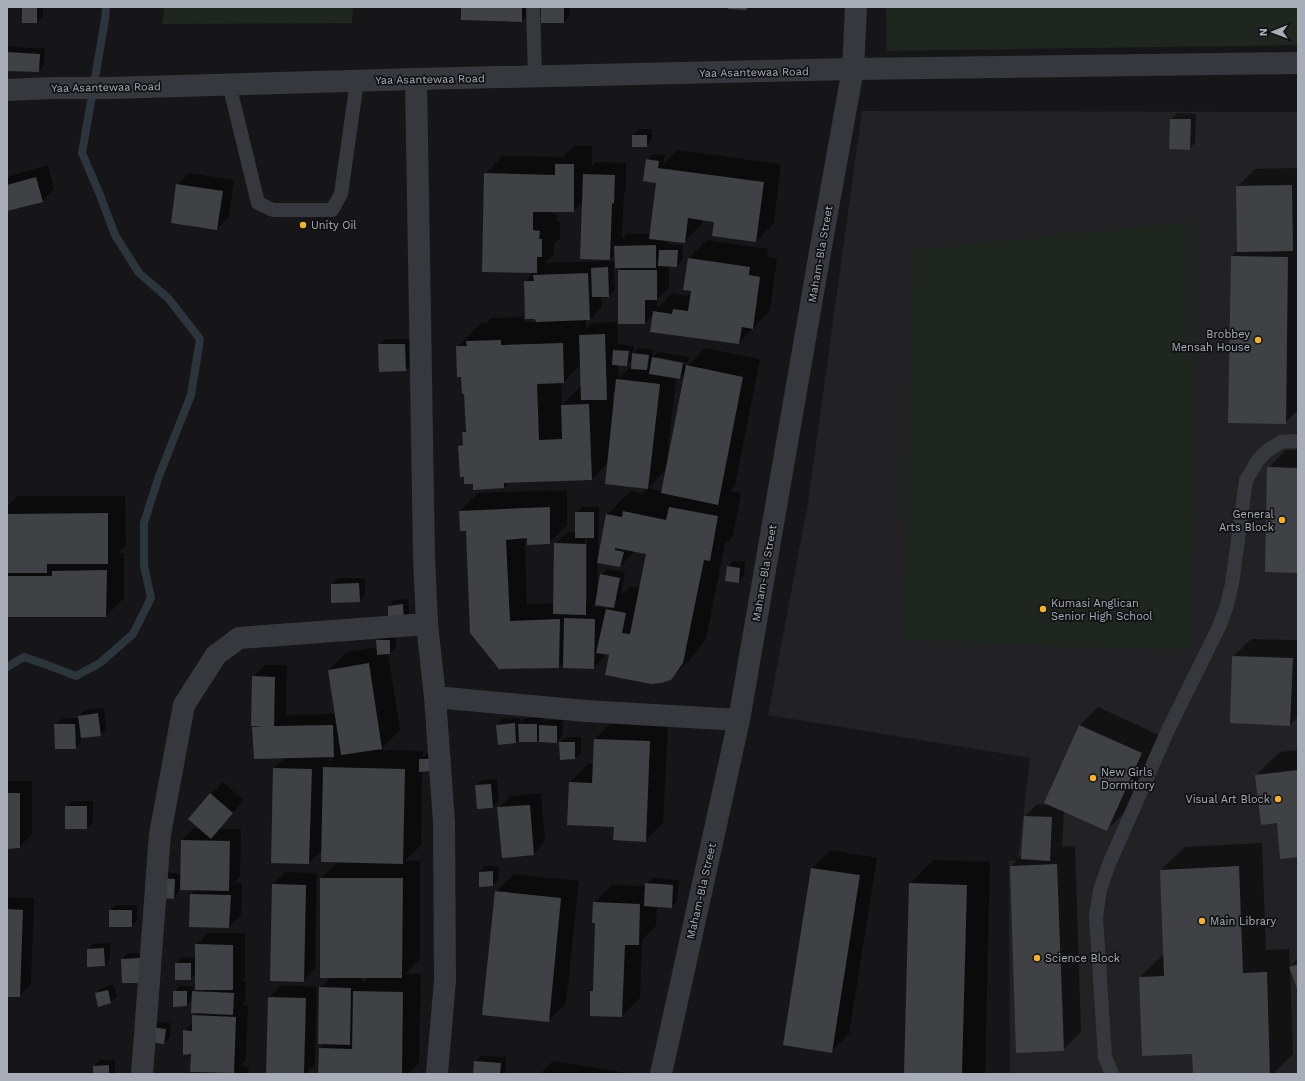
<svg xmlns="http://www.w3.org/2000/svg" width="1305" height="1081" viewBox="0 0 1305 1081" font-family="'Work Sans',sans-serif">
<rect width="100%" height="100%" fill="#161618"/>
<path fill="#222225" d="M862 111 1298 112V1074H1010L1009 861H1018L1030 758 768 715 808 503Z"/>
<path fill="#1e261f" d="M165 7H353L352 23 162 24Z
M886 7H1298V45L887 51Z
M1195 222 1192 650 903 640 914 250Z"/>
<path fill="#0007" fill-rule="evenodd" d="M23 7H43V17L37 22Z
M462 7H533V9L521 21Z
M542 7H570L569 16 564 22Z
M7 46 45 49 44 65 39 71 7 70Z
M1177 113 1196 114 1195 143 1189 149 1171 119Z
M639 129H652V140L646 146 633 135Z
M574 146H592V166L596 162 626 163V191L624 192 622 239 627 234H651L658 180 647 160 653 154 665 155 663 165 677 150 781 164 774 223 756 241 715 221 703 219 702 224 684 242 668 240V244L683 245 682 260 677 266H669V287L657 299V308L672 293 687 296 693 290 689 258 707 240 768 249 767 257 777 259 770 310 739 343 653 315 645 323 619 270 623 267H614L615 290 609 296H601L602 307 590 319H586V330L592 323 617 322 618 346 619 344 634 346 633 354 639 348 654 350 653 357 658 352 689 357 688 363 656 357V359L687 365V366L705 348 760 359 735 486 730 491 741 493 733 536 725 544 706 639 694 655 670 679 605 654V656L593 668 564 662 559 667 499 668 467 530 460 511 478 493 567 490V525L549 543 525 537 527 604 554 603 555 544 567 532H576V513L582 507H599V532L598 533V558H599L607 515 630 491 642 494 647 488 608 463 592 479 509 482 504 487 474 483 460 446 464 442 463 432 467 429 465 393 457 347 481 323H486L491 318 523 317 524 322H537L525 281 534 272 485 174 503 156 563 157ZM583 202 610 259 615 254V261L545 263 554 254V243L560 238V222H557V213H552L553 211H573ZM633 359 632 365 619 378 618 365H627ZM581 364 582 385 562 405 561 382H564ZM686 372 669 460 667 459 676 378H680ZM616 389 613 406V393ZM667 469 662 491 648 488ZM585 539H587V603H585ZM635 551 647 554 640 588 630 586 621 595 625 572 607 569 601 575 598 589H597L598 562 620 566ZM595 604 610 606 609 608 592 607Z
M48 165 54 189 42 201 7 210V177Z
M1298 168V410L1285 423 1232 256 1238 250 1237 187 1255 169Z
M189 173 234 180 229 217 217 229 177 185Z
M385 339H411V365L405 371 379 345Z
M1286 450H1298V572L1268 468Z
M17 496H125L126 545 118 553H124V598L106 616H7V507Z
M733 561 745 562 744 576 739 582 728 567Z
M338 578H365V595L360 601 332 584Z
M408 599 409 614 403 620 389 606 394 600Z
M395 634 396 647 390 653H388L400 730 382 748 376 749V750L423 751V757L426 754 437 753 422 771 421 845 405 861H420V959L405 974H421L419 1063 408 1074H319L320 1048 325 1043 320 988 331 977 321 879 338 861 322 850 309 863 272 862 274 768 286 757 254 727 256 725 253 677 265 665H287L286 715 335 714 329 670 347 652 377 647V641L383 635ZM329 756H335L329 762ZM362 977H369L362 983Z
M1251 639 1298 640V716L1290 725 1233 657Z
M1098 707 1159 735 1125 812 1107 830 1064 811 1062 847 1075 846 1081 1032 1063 1050 1011 866 1023 854 1025 816 1037 804 1050 805 1045 802 1080 725Z
M104 708 106 729 101 735 81 737V742L75 748 55 725 61 719 79 718V716L85 710Z
M520 718 521 723 525 718H543V723L546 720H563L562 736 557 742 540 738 537 741 520 739 516 742 499 744 497 725 502 719Z
M613 721 668 724 663 823 645 841 615 826 568 824 570 782 588 764H594L595 739Z
M566 737H581V753L575 758 561 759 560 743Z
M1298 750V856L1277 822 1256 775 1280 752Z
M497 779 499 801 493 807 476 785 482 780Z
M7 781H32V835L19 847 7 848Z
M223 782 244 800 219 829H241L240 877 235 883H242L241 915 229 927 190 926 191 894 196 889H180L179 892 173 898 162 879 168 873 181 874 182 840 194 828 200 829 211 794Z
M541 793 545 842 533 854 498 808 511 796Z
M72 801H93V822L87 828 66 807Z
M1262 843 1266 950 1289 949 1290 967 1298 959V988L1290 968 1293 1054 1273 1074H1194L1193 1053 1140 977 1164 954 1161 870 1185 847Z
M830 850 877 858 849 1034 831 1052 812 868Z
M933 860 990 862 985 1074H905L910 884Z
M485 866H498L499 879 493 885 480 872Z
M285 872 317 873 315 968 303 981 273 884Z
M514 874 579 881 566 1003 548 1021 496 892Z
M652 878 679 880 677 901 671 906H657L656 926 642 940 640 998 622 1016 591 991 594 989 596 922 594 903 612 885 646 886V884Z
M7 897 34 898 31 984 19 996H7Z
M116 905H137V920L131 926 110 911Z
M208 933H245V977L241 981H246L245 1001 242 1005H248L246 1060 240 1066 249 1067 248 1074H189L191 1072 192 1053 184 1031 193 1022V1016L197 1012 193 999 187 1005 174 992 180 986H193V992L196 989V974L191 979 176 963 182 957 196 958V945Z
M110 943V959L105 965 88 949 93 944Z
M128 953H146V976L122 959Z
M113 984 117 996 111 1002 96 993 102 988Z
M282 985 317 987 315 1064 305 1074H267L269 998Z
M158 1022 171 1023 170 1037 164 1043 152 1028Z
M481 1056 506 1057 505 1074H474L475 1062Z
M100 1060H115V1074H94V1066Z
M553 1061 629 1073V1074H540Z"/>
<g fill="none" stroke-linecap="round" stroke-linejoin="round">
<path stroke="#2c353c" stroke-width="8" d="M7 667 24 657 50 666 76 676 100 663 133 634 151 598 144 565V523L159 476 191 395 200 339 168 298 139 273 115 235 100 195 82 153 105 20 106 7"/>
</g>
<path fill="#404145" d="M22 7H37V23H22Z
M461 7H522V22L461 20Z
M541 7H564V23H541Z
M728 7H748L746 10 728 9Z
M7 52 40 54 39 72 7 71Z
M1170 119H1191L1190 150 1169 149Z
M632 135H647V147H632Z
M646 159 659 161 658 168 764 182 756 242 712 236 714 222 688 218 685 243 649 239 656 183 643 181Z
M555 164H574V212H533V230L540 231 539 239H542V257H537V273L482 272 484 173 555 175Z
M583 174 615 175 614 204 612 203 610 260 580 259Z
M36 177 43 202 7 211V185Z
M176 184 223 191 217 230 171 223Z
M1292 185 1293 251 1237 252 1236 186Z
M656 245V268H615L614 246Z
M659 250H678L677 267 658 266Z
M1231 256 1288 257 1286 424 1228 423Z
M688 258 750 267 749 275 760 277 753 329 742 327 739 344 650 332 653 311 672 314 673 309 688 311 691 291 683 290Z
M608 267 609 297H592L591 268Z
M618 270H657V300H645V324H618Z
M588 273 590 320 536 322 535 319H525L524 281H534L533 275Z
M605 334 607 400H581L579 335Z
M501 340V345L563 343 564 383 537 384 539 440 562 439 561 405 589 404 592 480 504 483V488L473 490V484H464V477H460L458 446 463 445 462 432H466L464 394H462L461 377H457L456 346H467L466 341Z
M378 344H405L406 371 379 372Z
M613 350 629 351 627 366 612 365Z
M632 353 649 355 647 370 631 369Z
M652 357 683 363 680 379 649 374Z
M686 365 743 377 718 505 661 493Z
M616 379 660 384 648 489 605 484Z
M1267 467 1298 468V573L1265 572Z
M550 507V544L527 545V538L506 540 510 621 560 619 559 668 499 669 470 633 466 531H460L459 511Z
M669 507 718 516 710 561 704 560 683 663 671 680 661 683 651 684 605 675 609 655 596 653 606 609 626 613 622 633 630 634 646 554 615 548V550L624 552 620 567 597 563 606 514 622 517 623 511 666 520Z
M575 512H594V538H575Z
M108 513V564H47V573H7V514Z
M554 543 586 544V615L553 614Z
M727 566 740 568 739 583 725 581Z
M107 570 106 617H7V576H52V571Z
M600 574 620 578 614 608 595 605Z
M359 583 360 602 331 603V584Z
M403 604 404 621 388 622V606Z
M564 618 595 619 594 669 563 668Z
M376 640H390V654L377 655Z
M1232 656 1293 658 1290 726 1230 723Z
M369 663 382 749 341 755 328 670Z
M252 676 275 677 274 726 333 725 334 757 254 759 252 727 263 726H251Z
M98 713 101 736 81 738 78 716Z
M515 723 516 743 498 745 496 725Z
M54 724H75L76 749H55Z
M518 724H537V742H519Z
M539 725 557 726V743L539 742Z
M1079 725 1142 753 1107 831 1044 803Z
M594 739 650 741 646 842 613 840 614 827 567 825 569 782 592 783Z
M559 742H575V759L560 760Z
M419 759H432V771L419 772Z
M323 767 405 769 403 864 321 862Z
M273 768 312 769 309 864 271 863Z
M1298 770V857L1280 859 1277 823 1261 825 1255 775Z
M491 784 493 808 477 809 475 785Z
M7 793H20V848L7 849Z
M210 793 233 813 211 839 188 819Z
M530 805 534 855 502 858 497 807Z
M65 806H87V829H65Z
M1024 816 1052 817 1050 861 1021 859Z
M181 840 230 841 229 891 180 890Z
M1057 864 1064 1051 1016 1053 1010 866Z
M1239 866 1243 973 1267 972 1270 1074H1193L1192 1054 1142 1056 1139 977 1164 976 1160 870Z
M811 868 860 875 832 1053 783 1045Z
M493 871V886L479 887V872Z
M161 878 175 879 174 899 160 898Z
M320 878H403L402 978H320Z
M645 883 673 885 672 908 644 906Z
M909 883 967 885 962 1074H904Z
M272 884 306 885 304 982 270 981Z
M495 891 561 898 549 1022 482 1015Z
M190 894 231 895 229 928 189 927Z
M593 902 640 904 639 945H625L622 1017 590 1016V991H593L595 923H592Z
M7 909 23 910 20 997H7Z
M109 910H132V927H109Z
M195 944 233 945V990H195Z
M104 948 105 966 87 967V949Z
M140 958 141 983H122L121 959Z
M175 963H191V980H175Z
M1298 964V991L1289 967Z
M319 987 351 988 350 1045 318 1044Z
M108 990 111 1003 98 1007 95 993Z
M173 991H187V1006L173 1007Z
M192 991 234 993 233 1015 191 1013Z
M353 991 403 992 402 1074H318L319 1048 352 1049Z
M268 997 306 998 304 1074H266Z
M192 1015 236 1017 234 1073 190 1072 191 1054 183 1055V1030L192 1031Z
M151 1027 166 1029 164 1044 149 1042Z
M474 1061 501 1063 500 1074H473Z
M109 1065V1074H93V1066Z"/>
<g fill="none" stroke-linecap="round" stroke-linejoin="round">
<path stroke="#37383d" stroke-width="14" d="M533 7 535 77
M229 84 258 203 273 210H332L341 194 357 81
M1112 1074 1105 1057 1096 917 1100 890 1109 864 1168 730 1219 627 1227 605 1232 584 1246 480 1258 460 1268 450 1281 442 1298 441"/>
<path stroke="#37383d" stroke-width="22" d="M416 79 424 556 427 624 435 697 444 822 445 980 437 1074
M435 697 586 711 739 720
M142 1074 160 834 184 705 216 655 239 638 427 624
M661 1074 739 720 823 235 853 69 856 7"/>
<path stroke="#37383d" stroke-width="22" d="M7 90 53 88H110L416 79 853 69 1298 63"/>
</g>
<g fill="#f2b134" stroke="#111113" stroke-width="1.5">
<circle cx="303" cy="225" r="4"/>
<circle cx="1258" cy="340" r="4"/>
<circle cx="1282" cy="520" r="4"/>
<circle cx="1043" cy="609" r="4"/>
<circle cx="1093" cy="778" r="4"/>
<circle cx="1278" cy="799" r="4"/>
<circle cx="1202" cy="921" r="4"/>
<circle cx="1037" cy="958" r="4"/>
</g>
<g text-anchor="middle" stroke-width="3.5" stroke-linejoin="round" paint-order="stroke">
<g font-size="11" fill="#a8adb8" stroke="#111113">
<text transform="translate(754 72) rotate(-1)" y="4">Yaa Asantewaa Road</text>
<text transform="translate(430 79) rotate(-1)" y="4">Yaa Asantewaa Road</text>
<text transform="translate(106 87) rotate(-1)" y="4">Yaa Asantewaa Road</text>
<text transform="translate(820 254) rotate(-80)" y="4">Maham-Bla Street</text>
<text transform="translate(764 573) rotate(-80)" y="4">Maham-Bla Street</text>
<text transform="translate(701 891) rotate(-77)" y="4">Maham-Bla Street</text>
</g>
<g font-size="11" fill="#a8adb8" stroke="#111113" text-anchor="start">
<text x="311" y="229">Unity Oil</text>
<text x="1250" y="338" text-anchor="end">Brobbey<tspan x="1250" dy="13">Mensah House</tspan></text>
<text x="1274" y="518" text-anchor="end">General<tspan x="1274" dy="13">Arts Block</tspan></text>
<text x="1051" y="607">Kumasi Anglican<tspan x="1051" dy="13">Senior High School</tspan></text>
<text x="1101" y="776">New Girls<tspan x="1101" dy="13">Dormitory</tspan></text>
<text x="1270" y="803" text-anchor="end">Visual Art Block</text>
<text x="1210" y="925">Main Library</text>
<text x="1045" y="962">Science Block</text>
</g>
</g>
<rect width="1305" height="1081" fill="none" stroke="#a8adb8" stroke-width="16"/>
<g transform="translate(1273 32) rotate(269)" stroke="#111113" stroke-width="3" paint-order="stroke">
<path d="M0-3L7 15L0 10L-7 15Z" fill="#a8adb8"/>
<text y="-6" font-size="11" font-weight="bold" text-anchor="middle" fill="#a8adb8">N</text>
</g>
</svg>
